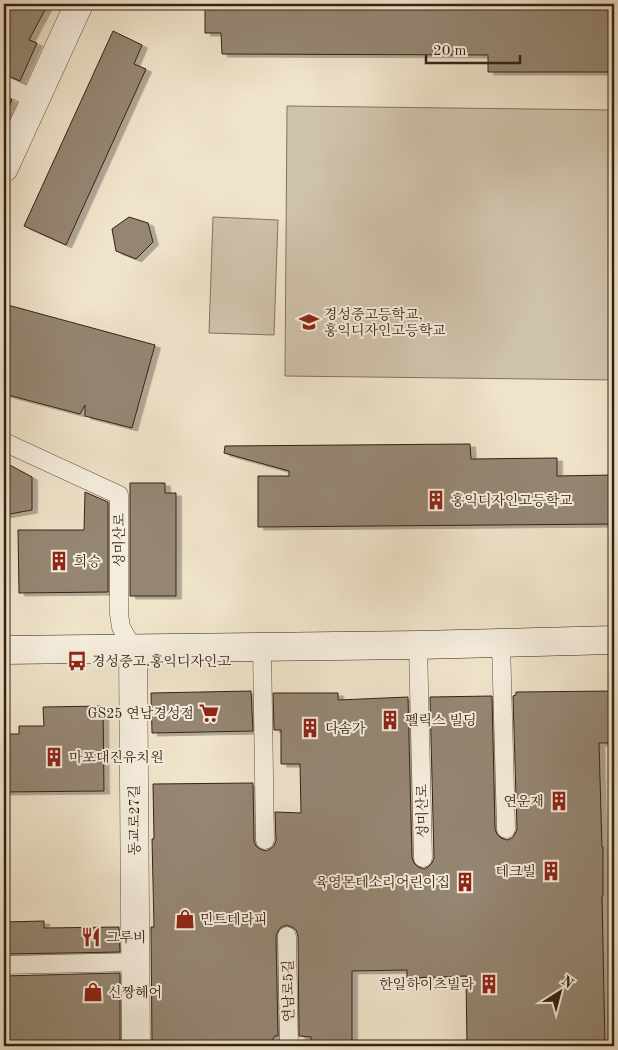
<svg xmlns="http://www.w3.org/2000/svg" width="618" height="1050" viewBox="0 0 618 1050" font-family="'Old Standard TT','Noto Serif KR',serif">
<defs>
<filter id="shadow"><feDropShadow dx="5.5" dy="3" stdDeviation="0" flood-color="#0004"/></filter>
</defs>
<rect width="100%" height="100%" fill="#efe3ca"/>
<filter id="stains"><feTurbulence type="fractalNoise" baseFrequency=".004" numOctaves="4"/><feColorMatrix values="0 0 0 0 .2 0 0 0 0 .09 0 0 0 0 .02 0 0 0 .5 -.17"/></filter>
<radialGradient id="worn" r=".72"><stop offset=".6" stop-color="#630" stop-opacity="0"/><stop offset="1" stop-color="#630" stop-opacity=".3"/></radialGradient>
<path fill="#cfc2ab" stroke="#827260" d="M287 106 614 110V380L285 376Z
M213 217 278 220 274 335 209 333Z"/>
<path fill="#958673" stroke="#342215" filter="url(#shadow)" d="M4 4H48L29 40 37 43 20 81 4 74Z
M205 4H614V72H488V55L222 54 221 33H205Z
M113 31 142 45 134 64 146 69 66 245 24 226Z
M4 97 12 100 4 118Z
M129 217 148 223 153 242 136 259 116 251 112 229Z
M4 304 155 345 132 428 85 416V405L80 414 4 394Z
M470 444 471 459 557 458V476L614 475V524L258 527V476H289V471L224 453 225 446Z
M4 462 32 477V510L4 515Z
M130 483H165V493H176V596H130Z
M85 492 108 502V592L19 593 18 530H84Z
M251 691 253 731 152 733 151 693Z
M614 691V743H599L602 847H603V896H602L605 1046H467L466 976 407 978V970L352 971V1046H311V1037L299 1036 298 936 296 930 292 927 287 925 281 927 278 931 276 936 278 1036H275L271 1042H250V1046H152L151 927H154L152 839H154L153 784 253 783 254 841 256 846 260 849 266 851 270 849 274 846 276 840 275 812 301 813 300 764H281V730H274L273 693H338V700L408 697 412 858 414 863 418 867 424 869 428 867 432 863 434 858 430 697 492 696 495 829 497 834 501 838 507 840 512 838 515 834 517 829 513 696 516 695V692Z
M103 706 104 791 4 792V734H19V726H44L43 707Z
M44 921V928L119 927 120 952 4 954V922Z
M120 973V1046H4V976Z"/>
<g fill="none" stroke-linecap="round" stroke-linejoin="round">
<defs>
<path id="lane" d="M4 85 35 99
M4 442 119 495V614L121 627 133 649
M501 642 506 829
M418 645 423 858
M262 647 265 840
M287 936 289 1046
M4 965 135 962"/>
<path id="street" d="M4 168 79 4
M133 649 136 1046"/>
<path id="secondary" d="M4 650 418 645 614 640"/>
</defs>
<use href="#lane" stroke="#635242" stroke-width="19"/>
<use href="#street" stroke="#635242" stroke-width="29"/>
<use href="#secondary" stroke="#342215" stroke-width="29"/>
<use href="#lane" stroke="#f5eddd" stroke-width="18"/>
<use href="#street" stroke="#f5eddd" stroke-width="28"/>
<use href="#secondary" stroke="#f5eddd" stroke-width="28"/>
</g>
<defs>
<symbol id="school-bare" viewBox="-9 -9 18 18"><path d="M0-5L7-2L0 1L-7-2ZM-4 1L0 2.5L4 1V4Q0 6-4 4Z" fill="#8f2418" stroke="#f5eddd" stroke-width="2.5" paint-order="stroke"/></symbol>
<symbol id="building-bare" viewBox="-9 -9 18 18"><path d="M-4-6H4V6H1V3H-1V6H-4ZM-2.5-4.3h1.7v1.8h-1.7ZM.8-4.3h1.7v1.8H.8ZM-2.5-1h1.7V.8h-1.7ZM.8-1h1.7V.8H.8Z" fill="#8f2418" stroke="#f5eddd" stroke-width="2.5" paint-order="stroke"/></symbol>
<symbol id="bus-bare" viewBox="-9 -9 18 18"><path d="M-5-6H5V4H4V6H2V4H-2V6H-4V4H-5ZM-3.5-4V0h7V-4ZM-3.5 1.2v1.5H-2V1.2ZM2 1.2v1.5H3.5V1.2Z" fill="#8f2418" stroke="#f5eddd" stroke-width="2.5" paint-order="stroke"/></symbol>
<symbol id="supermarket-bare" viewBox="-9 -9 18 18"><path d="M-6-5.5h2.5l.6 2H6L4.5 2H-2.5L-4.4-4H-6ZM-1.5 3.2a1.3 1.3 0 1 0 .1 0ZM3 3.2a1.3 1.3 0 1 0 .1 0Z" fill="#8f2418" stroke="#f5eddd" stroke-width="2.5" paint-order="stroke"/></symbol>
<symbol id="shop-bare" viewBox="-9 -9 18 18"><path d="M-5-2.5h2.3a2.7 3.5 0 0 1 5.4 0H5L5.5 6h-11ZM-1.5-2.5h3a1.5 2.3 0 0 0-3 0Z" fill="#8f2418" stroke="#f5eddd" stroke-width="2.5" paint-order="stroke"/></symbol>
<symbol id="restaurant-bare" viewBox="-9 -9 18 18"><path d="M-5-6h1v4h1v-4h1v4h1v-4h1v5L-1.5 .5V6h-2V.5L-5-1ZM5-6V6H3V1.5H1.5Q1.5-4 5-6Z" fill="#8f2418" stroke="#f5eddd" stroke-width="2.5" paint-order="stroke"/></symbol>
</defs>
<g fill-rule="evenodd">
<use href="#school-bare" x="295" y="308" width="28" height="28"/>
<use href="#building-bare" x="422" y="486" width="28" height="28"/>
<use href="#building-bare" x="45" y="547" width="28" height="28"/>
<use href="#bus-bare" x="63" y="647" width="28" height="28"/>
<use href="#supermarket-bare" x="195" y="699" width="28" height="28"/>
<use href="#building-bare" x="376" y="706" width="28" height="28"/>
<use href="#building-bare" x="296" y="714" width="28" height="28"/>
<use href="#building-bare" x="40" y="743" width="28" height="28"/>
<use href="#building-bare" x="545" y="787" width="28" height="28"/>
<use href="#building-bare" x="537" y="857" width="28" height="28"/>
<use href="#building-bare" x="451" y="868" width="28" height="28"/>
<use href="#shop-bare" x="171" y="905" width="28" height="28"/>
<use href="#restaurant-bare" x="77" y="923" width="28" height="28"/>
<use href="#building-bare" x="475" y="970" width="28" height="28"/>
<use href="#shop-bare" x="79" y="978" width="28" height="28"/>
</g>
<g text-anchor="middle" stroke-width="4" stroke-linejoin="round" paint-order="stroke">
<g font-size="14" fill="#342215" stroke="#f5eddd" text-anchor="start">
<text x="324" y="319">경성중고등학교,<tspan x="324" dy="16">홍익디자인고등학교</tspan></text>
<text x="451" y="505">홍익디자인고등학교</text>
<text x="74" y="566">희승</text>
<text x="92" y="666">경성중고.홍익디자인고</text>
<text x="194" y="718" text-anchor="end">GS25 연남경성점</text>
<text x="405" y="725">펠릭스 빌딩</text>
<text x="325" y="733">다솜가</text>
<text x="69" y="762">마포대진유치원</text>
<text x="544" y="806" text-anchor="end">연운재</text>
<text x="536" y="876" text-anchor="end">테크빌</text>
<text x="450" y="887" text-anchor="end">육영몬테소리어린이집</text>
<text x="200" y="924">민트테라피</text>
<text x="106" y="942">그루비</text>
<text x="474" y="989" text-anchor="end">한일하이츠빌라</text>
<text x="108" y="997">신짱헤어</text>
</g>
<g font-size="14" fill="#342215" stroke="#f5eddd">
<text transform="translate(119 540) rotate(-90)" y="5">성미산로</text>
<text transform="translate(422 811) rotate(-91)" y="5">성미산로</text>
<text transform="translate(134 820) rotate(-90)" y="5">동교로27길</text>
<text transform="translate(288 991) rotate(-91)" y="5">연남로5길</text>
</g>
</g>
<rect width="618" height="1050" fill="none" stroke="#efe3ca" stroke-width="20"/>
<rect x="5" y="5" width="608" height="1040" fill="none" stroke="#342215" stroke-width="2.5"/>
<rect x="10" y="10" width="598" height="1030" fill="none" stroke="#342215"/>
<g transform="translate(560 992) rotate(36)" stroke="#f5eddd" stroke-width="4" paint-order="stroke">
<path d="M0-4L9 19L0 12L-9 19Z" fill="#342215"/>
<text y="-8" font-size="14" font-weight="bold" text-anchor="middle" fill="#342215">N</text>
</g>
<path d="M426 55v8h94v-8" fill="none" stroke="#342215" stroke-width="2.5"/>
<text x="433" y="55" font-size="15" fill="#342215" stroke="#f5eddd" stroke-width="4" paint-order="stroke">20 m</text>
<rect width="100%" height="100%" filter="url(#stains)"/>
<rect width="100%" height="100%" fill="url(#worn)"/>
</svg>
